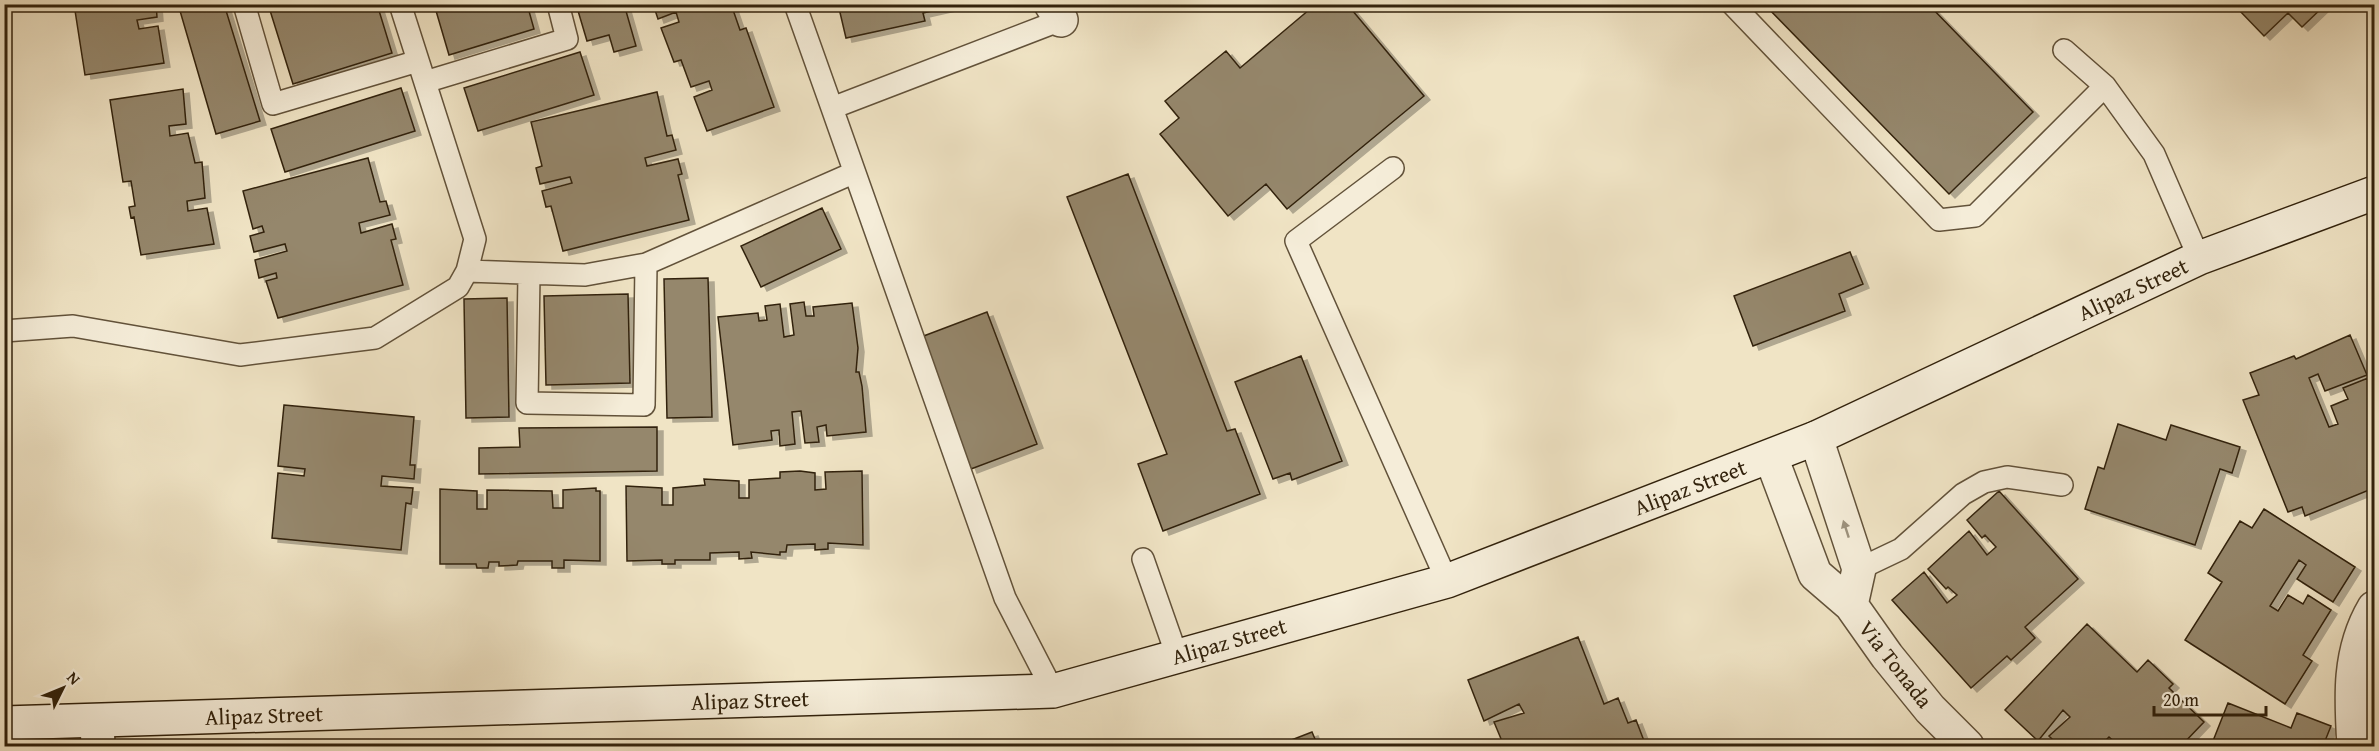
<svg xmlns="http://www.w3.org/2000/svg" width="2379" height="751" viewBox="0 0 2379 751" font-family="'Gentium Book Plus',serif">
<defs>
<filter id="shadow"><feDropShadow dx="6" dy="4" stdDeviation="0" flood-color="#0004"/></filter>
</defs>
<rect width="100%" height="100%" fill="#f0e4c5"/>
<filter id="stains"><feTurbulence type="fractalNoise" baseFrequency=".00333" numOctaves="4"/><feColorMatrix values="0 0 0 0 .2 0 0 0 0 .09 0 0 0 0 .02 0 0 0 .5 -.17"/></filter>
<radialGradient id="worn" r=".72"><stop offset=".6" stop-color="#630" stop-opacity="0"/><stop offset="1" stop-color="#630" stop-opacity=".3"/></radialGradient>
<path fill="#95876c" stroke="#32220c" stroke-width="1.5" filter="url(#shadow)" d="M74 4H156L157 17 137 20 139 29 158 26 164 63 85 75Z
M178 4H224L260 121 216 134Z
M268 4H377L392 53 293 84Z
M434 4H527L534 29 449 55Z
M576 4H624L636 46 614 52 609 35 587 41Z
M653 4H731L740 30 746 28 774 107 707 131 694 97 712 90 709 81 691 87 681 60 674 62 661 28 679 22 676 12 658 19Z
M838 4H963L923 13 925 21 846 38Z
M1316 4H1347L1424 96 1287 209 1266 184 1228 216 1160 134 1179 118 1165 101 1226 51 1240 68Z
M1764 4H1928L2033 112 1949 194Z
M2243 4H2326L2302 27 2288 13 2264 36 2238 9Z
M580 52 594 95 478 131 464 88Z
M401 88 415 131 285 172 271 129Z
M183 89 186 124 169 126 170 136 188 133 195 163 202 162 205 198 187 201 188 211 207 208 214 244 141 255 134 217 131 218 129 207 135 206 131 181 123 182 110 100Z
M657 92 667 136 672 135 676 150 645 158 647 166 678 159 682 174 678 175 689 220 563 251 551 206 546 207 542 191 572 183 570 177 540 184 536 168 542 166 531 122Z
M368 158 380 202 386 201 390 215 359 223 361 233 392 224 396 239 391 240 403 285 278 318 266 281 277 278 276 273 259 278 255 260 287 251 285 244 254 252 250 236 264 232 262 226 253 229 243 191Z
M1128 174 1227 431 1235 429 1260 494 1163 531 1138 464 1167 454 1067 197Z
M822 208 841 249 761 287 741 246Z
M1850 252 1863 284 1839 294 1845 311 1753 346 1734 296Z
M708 278 712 417 667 418 664 279Z
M628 294 630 383 546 385 544 296Z
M507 298 509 417 466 418 464 299Z
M804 302 806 316H814L813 307 852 303 858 348 856 372H859L862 386 866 432 827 436 826 425 817 427 819 442 805 443 801 411 792 412 795 444 780 446 779 430 771 431 772 440 733 445 718 317 758 313 759 321 767 320 765 306 780 304 784 337 794 335 790 304Z
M987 312 1037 444 971 469 921 337Z
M2350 335 2367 375 2325 391 2318 374 2309 378 2329 427 2338 424 2331 406 2348 399 2343 388 2368 378 2374 395V488L2305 516 2302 507 2288 512 2243 400 2259 395 2250 373 2294 356 2296 359Z
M1301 356 1342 461 1292 480 1290 473 1273 479 1235 382Z
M284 405 414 417 410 465H415L414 479 382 476 381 486 413 488 411 504 406 503 401 550 272 538 278 473 304 476 305 469 278 466Z
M2118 424 2166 440 2171 425 2240 447 2232 473 2220 469 2195 545 2085 509 2098 467 2104 469Z
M657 427V471L479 474V448L520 447 519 428Z
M800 471 815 473V490L826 489 825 472 862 471 863 545 828 543V549L815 550V544L787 545 786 552H780V555L751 552 752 558 739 559V552L710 553V560H675V564H662V560L627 561 626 486 662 488V505H673V488L705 485 704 479 739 481V498H749V480L780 478V472Z
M596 488V491H600V561L564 560V568H552V561H518L517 565 499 566V562H489L488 568H477L476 564H440V489L477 491V509H487V490L552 491 553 508H563V490Z
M1999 491 2078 579 2025 627 2035 638 2011 660 2007 656 1971 688 1892 600 1924 572 1947 603 1957 595 1948 587 1946 589 1928 569 1969 531 1987 555 1996 547 1985 535 1982 538 1967 520Z
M2264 509 2355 567 2333 602 2297 579 2306 565 2299 560 2270 606 2278 611 2288 595 2303 604 2308 595 2331 610 2303 655 2312 661 2285 704 2185 640 2222 582 2208 573 2240 521 2252 528Z
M2087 624 2137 672 2148 660 2173 684 2169 688 2204 722 2181 746H2119L2109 737 2100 746H2059L2049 736 2070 717 2063 710 2038 741 2005 710Z
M1578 637 1604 704 1618 698 1628 723 1636 720 1646 746H1504L1494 722 1524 713 1519 704 1484 721 1468 680Z
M2228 703 2291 728 2297 713 2331 726 2323 746H2211Z
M1312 732 1318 746H1276Z"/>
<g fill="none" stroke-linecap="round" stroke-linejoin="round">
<defs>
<path id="service" d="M244 4 273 104 418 61
M795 4 832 108
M1732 4 1939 220 1975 216 2105 86
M2064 50 2105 86 2154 154 2199 258
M425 82 567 39 558 4
M1393 168 1296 241 1447 581
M467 271 585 275 646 264 853 173
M529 274 527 403 644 405 646 264
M4 331 73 326 240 355 375 338 458 287 467 271 475 239 400 4
M1143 559 1177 656
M1859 569 1901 549 1963 494 1984 482 2007 477 2062 485
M1053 691 1005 598 832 108 1061 20"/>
<path id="minor" d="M1051 4 1061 20
M1816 438 1859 569 1851 605
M1771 457 1815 574 1851 605 1887 656 1930 709 1967 746
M97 721 98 746
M2354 746C2351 698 2348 652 2374 608"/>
<path id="secondary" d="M4 723 1053 691 1447 581 1816 438 2199 258 2374 193"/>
</defs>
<use href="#service" stroke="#62523a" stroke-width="24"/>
<use href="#minor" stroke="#62523a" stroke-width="36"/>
<use href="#secondary" stroke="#32220c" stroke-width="36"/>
<use href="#service" stroke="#f5edd9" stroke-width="21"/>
<use href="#minor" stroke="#f5edd9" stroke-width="33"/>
<use href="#secondary" stroke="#f5edd9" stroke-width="33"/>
</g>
<defs><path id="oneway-solid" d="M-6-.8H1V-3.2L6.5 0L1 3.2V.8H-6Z" transform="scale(1.5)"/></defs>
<use fill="#9d927d" href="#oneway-solid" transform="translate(1846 529) rotate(-108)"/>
<g text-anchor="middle" stroke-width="5" stroke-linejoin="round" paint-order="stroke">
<g font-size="22" fill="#32220c" stroke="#f5edd9">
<text transform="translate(2133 289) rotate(-25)" y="8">Alipaz Street</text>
<text transform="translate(1690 487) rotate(-21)" y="8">Alipaz Street</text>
<text transform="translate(1229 641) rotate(-16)" y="8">Alipaz Street</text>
<text transform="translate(1896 664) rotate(52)" y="8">Via Tonada</text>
<text transform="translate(750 700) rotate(-2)" y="8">Alipaz Street</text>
<text transform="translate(264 715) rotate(-2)" y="8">Alipaz Street</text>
</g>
</g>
<rect width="2379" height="751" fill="none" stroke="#f0e4c5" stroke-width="24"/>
<rect x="6" y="6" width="2367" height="739" fill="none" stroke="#32220c" stroke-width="3"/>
<rect x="12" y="12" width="2355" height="727" fill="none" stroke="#32220c" stroke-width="1.5"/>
<g transform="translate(63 688) rotate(47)" stroke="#f5edd9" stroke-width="4.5" paint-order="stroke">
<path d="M0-4.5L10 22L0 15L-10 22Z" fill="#32220c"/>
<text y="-9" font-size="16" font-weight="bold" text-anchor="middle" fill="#32220c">N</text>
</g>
<path d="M2154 706v9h112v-9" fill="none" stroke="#32220c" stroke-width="3"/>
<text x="2163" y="706" font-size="18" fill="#32220c" stroke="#f5edd9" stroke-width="4.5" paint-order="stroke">20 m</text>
<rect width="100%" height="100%" filter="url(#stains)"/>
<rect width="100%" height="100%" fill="url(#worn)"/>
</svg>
